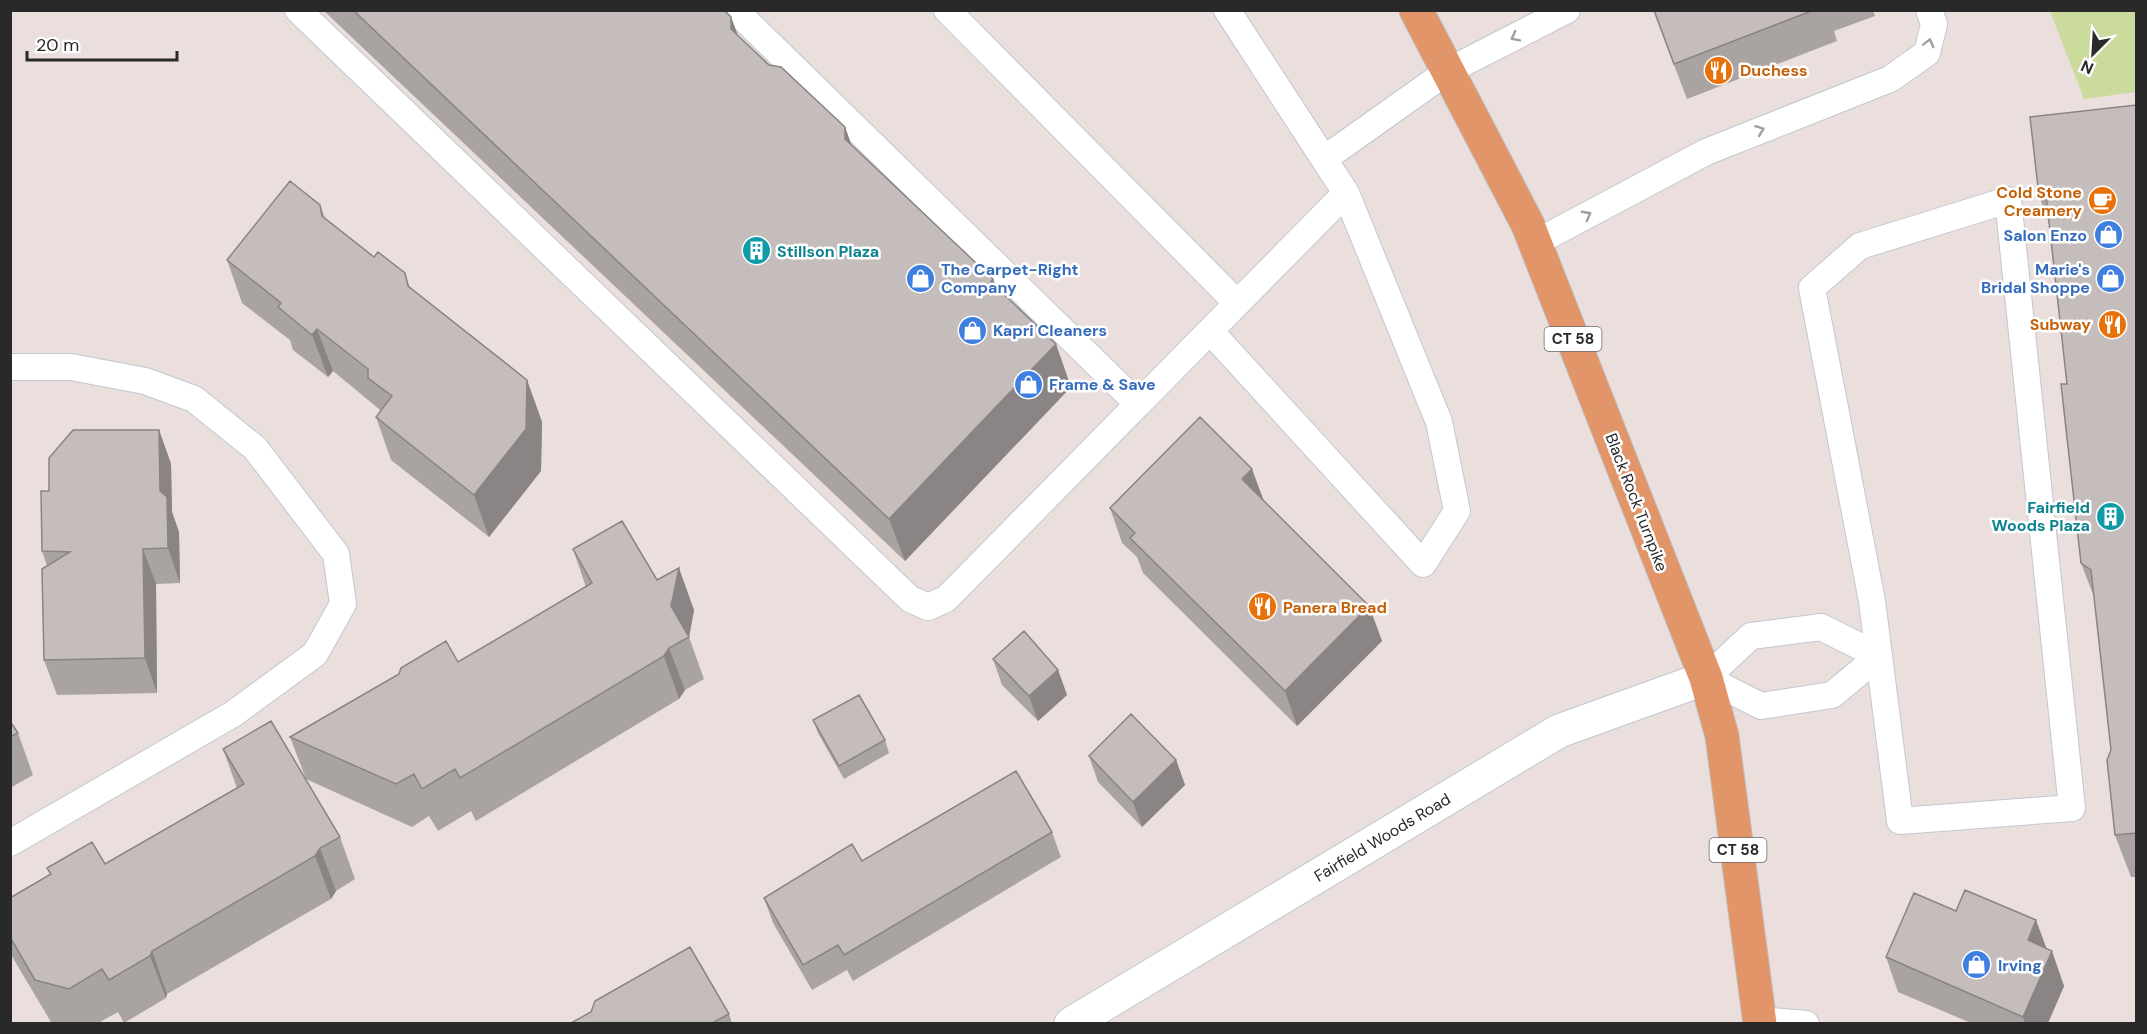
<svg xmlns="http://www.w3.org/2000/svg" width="2147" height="1034" viewBox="0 0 2147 1034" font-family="'DM Sans',sans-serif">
<rect width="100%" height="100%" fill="#eadfdc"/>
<path fill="#cbdb9e" d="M2050 11H2136V92L2084 99Z"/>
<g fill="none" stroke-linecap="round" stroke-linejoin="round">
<defs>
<path id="service" d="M298 10 910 599 928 607 946 599 1138 404
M735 10 1138 404 1346 193 1324 159 1448 71 1567 10
M947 10 1237 303
M1227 10 1324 159
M2008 200 2072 808 1900 821 1872 601 1812 288 1860 246Z
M1535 243 1706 152 1890 79 1927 53 1934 24 1929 10
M1210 331 1423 564 1457 511 1439 422 1346 193
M10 367H71L145 381 194 399 255 448 336 554 343 604 315 654 233 714 10 843
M1821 627 1879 656 1832 695 1761 706 1706 678 1751 636Z
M1760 1020 1806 1024"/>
<path id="secondary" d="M1071 1024 1559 731 1706 678"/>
<path id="primary" d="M1416 10 1528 225 1706 678 1722 736 1760 1024"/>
</defs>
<use href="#service" stroke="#c1c8ce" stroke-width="28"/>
<use href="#secondary" stroke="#c1c8ce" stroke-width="35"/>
<use href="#primary" stroke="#bfbfbf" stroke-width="35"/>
<use href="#service" stroke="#fff" stroke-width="26"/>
<use href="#secondary" stroke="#fff" stroke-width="33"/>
<use href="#primary" stroke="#e29569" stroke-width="33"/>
</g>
<path fill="#a9a3a2" d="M323 10H724L731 17 738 36 769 65 845 127 851 144 993 279 997 288 1071 387 905 561Z
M1653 10H1873L1875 16 1834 31 1837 41 1687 99Z
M2136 105V877H2131L2115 835 2111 750 2094 597 2081 563 2067 384 2050 226 2039 196Z
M320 205 325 218 374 257 405 273 410 288 527 380 542 422 541 471 489 537 391 460 376 417 380 411 379 409 333 371 328 377 293 350 290 340 242 303 227 260Z
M159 430 171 464 172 512 179 532 180 583 156 584 157 693 57 695 44 660 47 566 42 551 49 491Z
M1265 502 1369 606 1382 641 1297 726 1143 573 1137 557 1122 543 1110 508Z
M573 549 657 580 694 610 689 637 704 679 685 690 679 699 476 821 471 811 438 831 429 816 412 827 306 779 290 737 458 662 586 587Z
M993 659 1058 670 1067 695 1038 721 1002 685Z
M813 720 885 740 889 753 844 779 818 733Z
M10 721 18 733 33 775 10 788Z
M223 749 340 837 355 879 336 891 331 899 167 994 166 998 124 1023 118 1012 98 1023H57L51 1022 10 953V898L50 875 47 868 105 864 237 788Z
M1089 756 1176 760 1185 785 1142 827 1098 782Z
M1052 832 1061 857 853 981 847 970 812 990 773 923 764 898 862 861Z
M2046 948 2064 986 2048 1023H1971L1898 992 1886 957Z
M729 1014 732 1023H571Z"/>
<path fill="#8a8484" d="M731 17 747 60 731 29Z
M845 127 860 169 845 139Z
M993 279 1009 322 991 282Z
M317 329 333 371 328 377 312 335Z
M1056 344 1071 387 905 561 889 519Z
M527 380 542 422 541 471 489 537 474 495Z
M159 430 171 464 172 512 179 532 180 583 168 548 160 491Z
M1252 469 1265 504 1242 479Z
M143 549 156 584 157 693 145 658Z
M679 568 694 610 689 637 671 606Z
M1369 606 1382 641 1297 726 1285 691Z
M669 648 685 690 679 699 664 656Z
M1058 670 1067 695 1038 721 1029 696Z
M1176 760 1185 785 1142 827 1133 802Z
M320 848 336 891 331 899 315 856Z
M2036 920 2049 955 2028 940Z
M152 951 167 994 166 998 150 956Z
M2052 951 2064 986 2048 1023H2025L2023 1017Z"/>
<path fill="#c5bdbc" stroke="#8a8484" stroke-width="1.5" d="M353 10H724L731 17V29L769 65 781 67 845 127V139L993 279 991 282 1056 344 889 519Z
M1654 10H1814L1674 64Z
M2136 105V833L2115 835 2107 760 2111 750 2091 570 2081 563 2061 384H2067L2046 195 2039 196 2030 117Z
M290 181 320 205 322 216 374 257 378 252 405 273 408 286 527 380 526 429 474 495 376 417 392 396 368 378V369L317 329 312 335 278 307 281 303 227 260Z
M1200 417 1252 469 1242 479 1369 606 1285 691 1130 538 1135 533 1110 508Z
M73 430H159L160 491 167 497 168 548 143 549 145 658 44 660 42 569 70 552 42 551 41 491H49V458Z
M622 521 657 580 679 568 671 606 689 637 669 648 664 656 460 778 455 769 422 789 414 774 396 784 290 737 399 674 401 668 446 641 458 662 592 583 573 549Z
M1024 631 1058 670 1029 696 993 659Z
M859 695 885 740 839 766 813 720Z
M1131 714 1176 760 1133 802 1089 756Z
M10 721 18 733 10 737Z
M271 721 340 837 320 848 315 856 152 951 150 956 109 980 102 969 69 989 35 980 10 937V898L51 874 47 868 92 842 105 864 244 784 223 749Z
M1016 771 1052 832 844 955 838 945 803 965 764 898 852 844 862 861Z
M1965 890 2036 920 2028 940 2052 951 2023 1017 1886 957 1914 893 1956 911Z
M690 947 729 1014 712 1023H571L591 1012 595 1001Z"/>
<defs><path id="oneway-chevron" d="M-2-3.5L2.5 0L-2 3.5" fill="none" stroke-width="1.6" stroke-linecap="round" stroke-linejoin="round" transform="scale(1.5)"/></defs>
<g stroke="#9f9f9f">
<use href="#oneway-chevron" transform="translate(1515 37) rotate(153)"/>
<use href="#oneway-chevron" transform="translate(1929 43) rotate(-76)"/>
<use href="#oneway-chevron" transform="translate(1760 130) rotate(-21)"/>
<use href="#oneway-chevron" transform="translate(1587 215) rotate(-28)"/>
</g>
<defs>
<symbol id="restaurant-disc" viewBox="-11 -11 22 22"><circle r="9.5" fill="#e8710a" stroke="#fff"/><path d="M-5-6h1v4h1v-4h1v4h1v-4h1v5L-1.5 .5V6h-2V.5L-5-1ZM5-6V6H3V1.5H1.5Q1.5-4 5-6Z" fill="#fff"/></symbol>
<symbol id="cafe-disc" viewBox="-11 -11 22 22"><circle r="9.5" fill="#e8710a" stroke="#fff"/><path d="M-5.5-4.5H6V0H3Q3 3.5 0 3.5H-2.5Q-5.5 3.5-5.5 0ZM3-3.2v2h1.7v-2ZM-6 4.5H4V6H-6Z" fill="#fff"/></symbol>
<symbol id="shop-disc" viewBox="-11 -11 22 22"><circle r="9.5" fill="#3f7fe0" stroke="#fff"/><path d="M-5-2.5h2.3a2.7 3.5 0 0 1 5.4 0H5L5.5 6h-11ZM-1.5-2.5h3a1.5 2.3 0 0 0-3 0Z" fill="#fff"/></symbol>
<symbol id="building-disc" viewBox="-11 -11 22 22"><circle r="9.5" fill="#0f9aa8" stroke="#fff"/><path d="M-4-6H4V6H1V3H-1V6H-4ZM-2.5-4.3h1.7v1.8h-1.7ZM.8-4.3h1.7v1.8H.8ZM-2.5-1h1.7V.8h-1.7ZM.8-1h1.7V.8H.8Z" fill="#fff"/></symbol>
</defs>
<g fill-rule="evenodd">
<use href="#restaurant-disc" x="1702" y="54" width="33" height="33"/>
<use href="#cafe-disc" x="2086" y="184" width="33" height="33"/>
<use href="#shop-disc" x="2092" y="218" width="33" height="33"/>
<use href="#building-disc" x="740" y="234" width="33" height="33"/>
<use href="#shop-disc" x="904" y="262" width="33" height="33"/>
<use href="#shop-disc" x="2094" y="262" width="33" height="33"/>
<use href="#restaurant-disc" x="2096" y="308" width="33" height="33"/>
<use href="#shop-disc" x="956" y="314" width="33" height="33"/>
<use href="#shop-disc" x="1012" y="368" width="33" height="33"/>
<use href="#building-disc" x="2094" y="500" width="33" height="33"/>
<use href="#restaurant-disc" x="1246" y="590" width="33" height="33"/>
<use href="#shop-disc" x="1960" y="948" width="33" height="33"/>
</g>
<g text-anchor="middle" stroke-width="5" stroke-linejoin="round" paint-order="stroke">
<g fill="#fff" stroke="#696969" stroke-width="1.5">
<rect x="1544.5" y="327" width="57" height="24" rx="4.5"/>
<rect x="1709.5" y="838" width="57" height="24" rx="4.5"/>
</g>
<g font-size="15" font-weight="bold" fill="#292929">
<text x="1573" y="344">CT 58</text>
<text x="1738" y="855">CT 58</text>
</g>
<g font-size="16" font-weight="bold" fill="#c56008" stroke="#fff" text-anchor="start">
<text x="1740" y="76">Duchess</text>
<text x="2082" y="198" text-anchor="end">Cold Stone<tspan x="2082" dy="18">Creamery</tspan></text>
<text x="2091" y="330" text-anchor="end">Subway</text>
<text x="1283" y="613">Panera Bread</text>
</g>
<g font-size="16" font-weight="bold" fill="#366cbe" stroke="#fff" text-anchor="start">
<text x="2087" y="241" text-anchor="end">Salon Enzo</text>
<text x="941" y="275">The Carpet-Right<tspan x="941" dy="18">Company</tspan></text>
<text x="2090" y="275" text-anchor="end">Marie's<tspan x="2090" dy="18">Bridal Shoppe</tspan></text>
<text x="993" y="336">Kapri Cleaners</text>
<text x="1049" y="390">Frame &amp; Save</text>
<text x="1998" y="971">Irving</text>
</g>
<g font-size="16" font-weight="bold" fill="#0d838f" stroke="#fff" text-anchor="start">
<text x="777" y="257">Stillson Plaza</text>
<text x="2090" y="513" text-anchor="end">Fairfield<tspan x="2090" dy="18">Woods Plaza</tspan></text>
</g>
<g font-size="16" fill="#292929" stroke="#fff">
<text transform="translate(1637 502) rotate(69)" y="6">Black Rock Turnpike</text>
<text transform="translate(1382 837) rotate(-31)" y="6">Fairfield Woods Road</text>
</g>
</g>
<rect width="2147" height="1034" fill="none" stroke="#292929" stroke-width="24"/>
<g transform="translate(2093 54) rotate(204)" stroke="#ffffff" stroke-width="4.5" paint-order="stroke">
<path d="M0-4.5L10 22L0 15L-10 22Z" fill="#292929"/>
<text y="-9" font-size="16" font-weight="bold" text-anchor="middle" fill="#292929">N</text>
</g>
<path d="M27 51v9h150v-9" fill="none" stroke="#292929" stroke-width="3"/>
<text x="36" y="51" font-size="18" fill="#292929" stroke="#ffffff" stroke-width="4.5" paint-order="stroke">20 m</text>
</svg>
